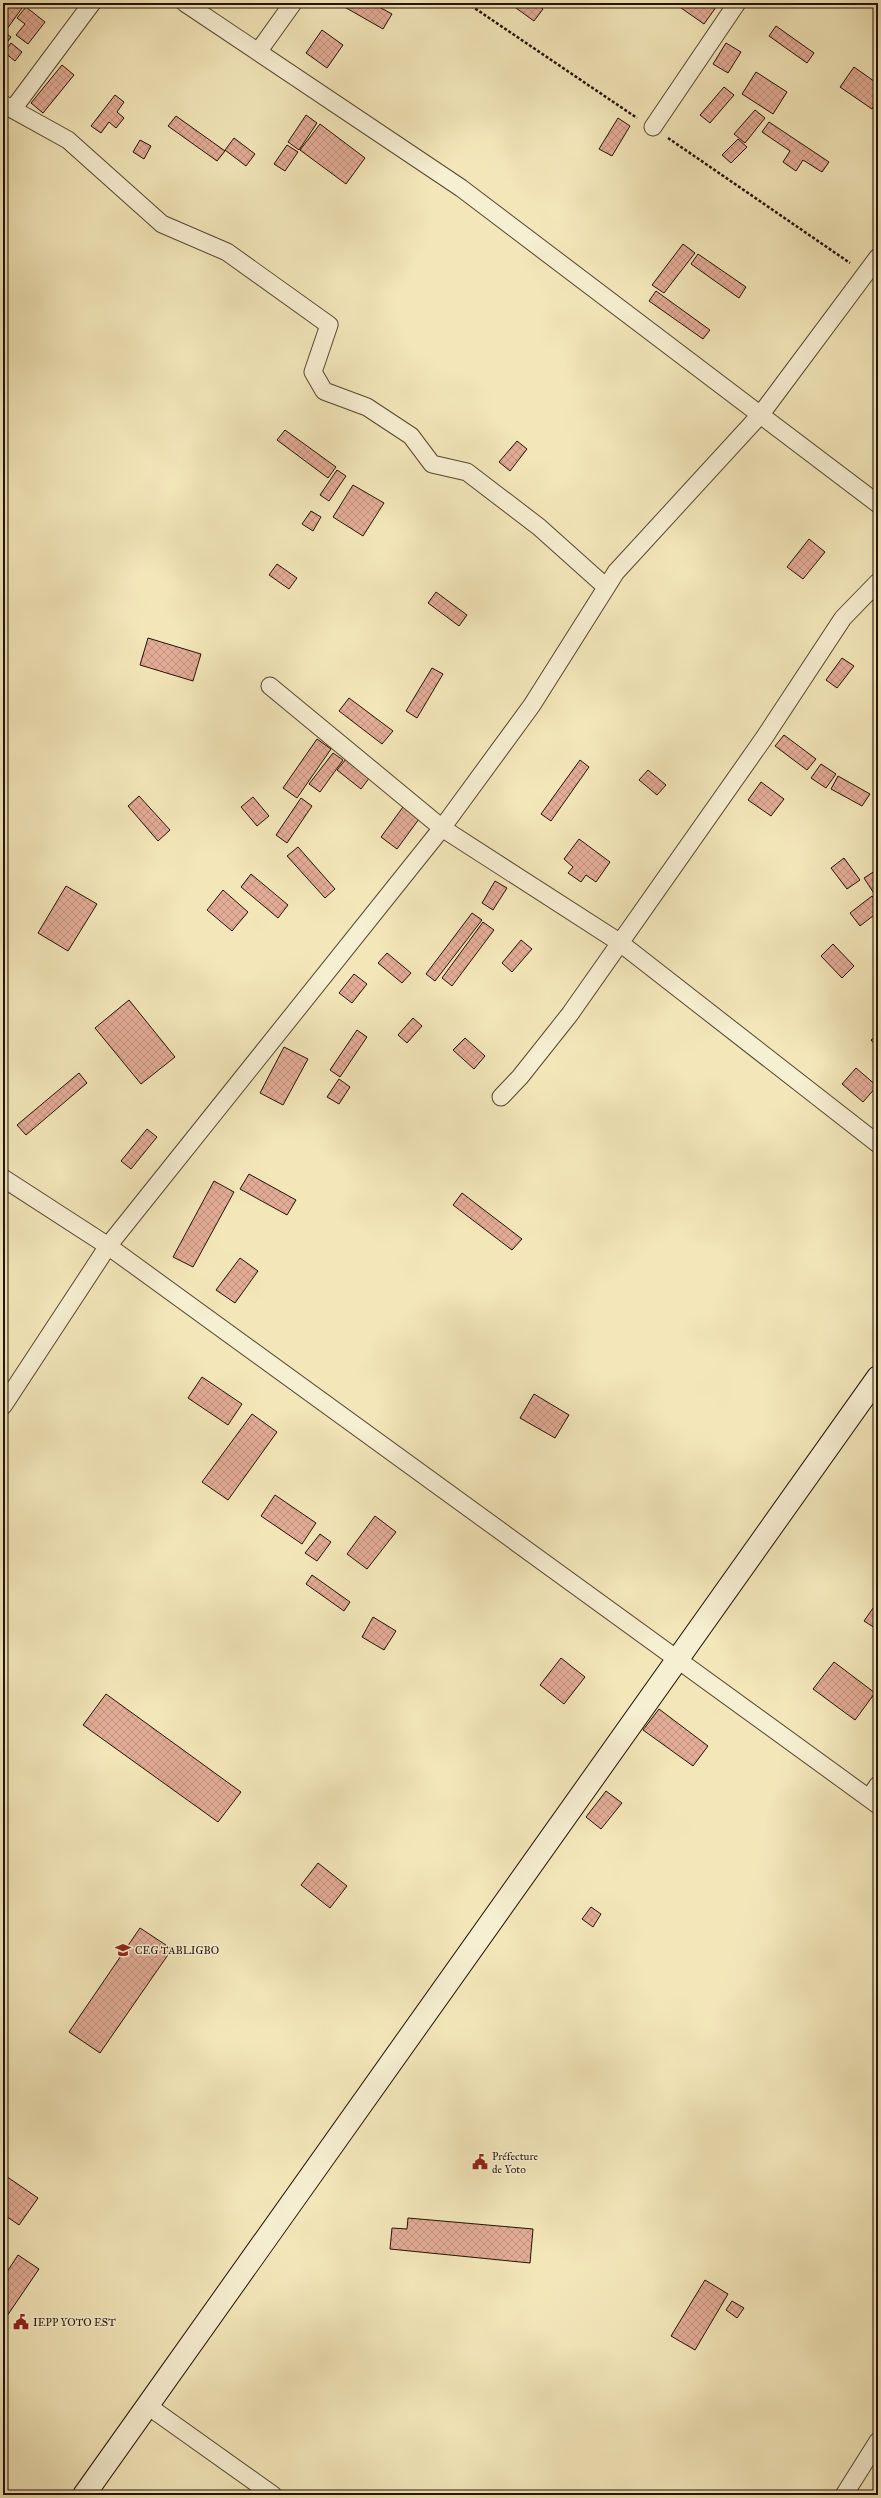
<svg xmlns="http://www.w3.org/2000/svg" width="881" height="2498" viewBox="0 0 881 2498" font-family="'IM FELL Great Primer',serif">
<defs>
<pattern id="building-cross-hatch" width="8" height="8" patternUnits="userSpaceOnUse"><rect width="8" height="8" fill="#e3ac96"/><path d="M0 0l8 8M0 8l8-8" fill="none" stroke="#c29380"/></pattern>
</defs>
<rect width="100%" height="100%" fill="#f3e7ba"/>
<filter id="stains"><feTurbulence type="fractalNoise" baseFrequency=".005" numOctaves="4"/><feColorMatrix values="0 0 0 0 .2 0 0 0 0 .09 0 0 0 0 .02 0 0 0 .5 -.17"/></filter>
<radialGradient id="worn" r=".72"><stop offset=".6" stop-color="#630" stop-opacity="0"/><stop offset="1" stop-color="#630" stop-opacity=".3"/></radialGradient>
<path fill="url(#building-cross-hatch)" stroke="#231101" d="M3 3H14L22 8 7 29 3 27Z
M342 3H372L392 14 383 29 341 5Z
M509 3H535L543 9 534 21Z
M674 3H719L704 24Z
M26 7 45 22 28 44 16 35 25 24 17 18Z
M776 26 814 53 807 63 769 36Z
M322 30 343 45 327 68 306 53Z
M3 31 11 37 3 48Z
M11 43 22 52 15 61 4 52Z
M726 43 741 52 728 73 713 64Z
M62 65 74 75 43 113 31 103Z
M854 67 878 84V100L872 109 840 87Z
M756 72 787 92 773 114 742 94Z
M724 87 734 95 710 123 700 115Z
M115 95 124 102 117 112 124 118 116 128 109 122 101 133 91 126Z
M755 110 765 118 745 143 734 134Z
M306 115 317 123 299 150 288 142Z
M176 116 225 151 217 161 168 126Z
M618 118 630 126 612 156 599 149Z
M769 122 829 162 822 172 803 160 796 171 783 162 790 151 762 132Z
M320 124 365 158 346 184 300 150Z
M234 138 255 154 246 166 225 150Z
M738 139 747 147 731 163 722 155Z
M140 140 151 146 144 159 133 152Z
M287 145 298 152 285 171 274 164Z
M683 244 695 253 664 293 652 285Z
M698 254 746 287 739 298 691 264Z
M656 291 710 330 703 339 649 301Z
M285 430 336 467 328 478 277 440Z
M517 441 527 449 510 471 499 462Z
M337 470 346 476 329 501 320 495Z
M353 485 384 503 363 536 333 517Z
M311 511 321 517 313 531 302 524Z
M809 539 825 552 803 579 787 567Z
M277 564 297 578 289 589 269 575Z
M436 592 467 615 459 626 428 603Z
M148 638 201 654 193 681 140 665Z
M842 658 854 666 837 688 826 680Z
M432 668 443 674 417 718 406 711Z
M349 698 393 731 382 744 339 711Z
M784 735 816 759 807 770 775 746Z
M317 739 331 749 297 798 283 788Z
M333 753 343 760 320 792 309 784Z
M346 759 370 777 361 789 337 770Z
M580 760 589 767 551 821 541 814Z
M821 764 836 774 826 788 811 778Z
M648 770 666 785 657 795 639 780Z
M838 776 870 794 862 806 831 789Z
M761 782 784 799 771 816 748 800Z
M139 796 170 830 158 841 128 806Z
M253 797 269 816 257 826 241 807Z
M301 798 312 806 287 843 276 835Z
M403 807 419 819 397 849 381 837Z
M579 839 610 862 596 882 586 875 581 882 568 873 573 867 564 859Z
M298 847 335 889 325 898 287 856Z
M844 858 860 880 847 889 831 868Z
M878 869V893L875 895 864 878Z
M251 874 288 905 278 918 241 887Z
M495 881 507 888 493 910 482 903Z
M66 886 97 904 68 951 38 933Z
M223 890 248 912 232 931 207 910Z
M872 896 878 904V912L860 926 850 913Z
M472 913 482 920 435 981 426 974Z
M483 922 494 930 452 986 442 978Z
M521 940 532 949 512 972 502 963Z
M833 944 854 966 842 978 821 956Z
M387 953 411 973 402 983 378 963Z
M354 974 367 984 352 1003 339 993Z
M129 1000 175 1057 141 1084 95 1028Z
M413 1018 422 1026 407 1043 398 1035Z
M357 1030 367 1037 340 1077 330 1070Z
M878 1034V1048L871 1040Z
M465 1038 485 1056 474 1069 453 1050Z
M284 1047 308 1059 283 1105 260 1093Z
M856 1068 877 1086 863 1102 842 1084Z
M79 1073 87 1083 26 1135 17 1125Z
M339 1079 350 1087 339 1104 327 1097Z
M147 1129 157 1137 131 1169 121 1161Z
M249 1174 296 1200 287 1215 240 1189Z
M214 1181 234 1192 193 1267 173 1257Z
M462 1193 522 1239 512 1250 453 1205Z
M240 1258 258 1271 235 1303 216 1290Z
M202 1377 242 1404 228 1425 188 1398Z
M534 1394 569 1415 555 1438 520 1418Z
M252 1414 277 1432 228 1500 202 1482Z
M275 1495 316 1523 302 1544 261 1516Z
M375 1516 396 1532 367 1569 347 1554Z
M320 1534 331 1542 317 1561 305 1553Z
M312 1575 350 1602 344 1611 306 1584Z
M878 1601V1630L864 1621Z
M373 1617 396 1631 384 1650 362 1637Z
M561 1658 585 1677 564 1704 540 1685Z
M834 1662 875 1693 855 1720 813 1689Z
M106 1694 241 1792 218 1822 83 1725Z
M659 1709 708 1746 693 1766 643 1730Z
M606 1791 622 1803 601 1829 586 1817Z
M318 1863 347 1886 330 1908 301 1885Z
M591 1907 601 1914 593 1927 582 1919Z
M140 1928 172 1949 100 2053 69 2032Z
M3 2174 38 2198 19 2225 3 2214Z
M408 2218 533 2229 530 2263 390 2249 392 2228 407 2229Z
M18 2255 39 2269 7 2316 3 2314V2278Z
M705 2280 728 2294 695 2350 671 2336Z
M732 2301 744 2308 737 2318 726 2310Z"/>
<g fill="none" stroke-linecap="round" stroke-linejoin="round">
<defs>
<path id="street" d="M185 3 461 188 878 504
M258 52 293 3
M3 104 68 140 162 224 227 252 329 325 313 372 324 391 367 407 411 436 432 464 467 472 539 527 606 587
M13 109 92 3
M653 127 737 3
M270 686 442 828 619 942 878 1144
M501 1097 520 1077 570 1014 764 738 843 618 878 582
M3 1178 108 1246 878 1805
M3 1406 108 1246 442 828 532 705 616 572 761 414 878 257
M869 1798 878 1785
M148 2406 273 2495
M844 2495 878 2441"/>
<path id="secondary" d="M84 2495 878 1377"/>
</defs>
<use href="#street" stroke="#57462f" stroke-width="19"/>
<use href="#secondary" stroke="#231101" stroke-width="24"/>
<path stroke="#231101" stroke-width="2.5" stroke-dasharray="3 2" stroke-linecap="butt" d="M467 3 637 118
M668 138 850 263"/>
<use href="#street" stroke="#f7efd2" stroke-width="17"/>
<use href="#secondary" stroke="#f7efd2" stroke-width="22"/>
</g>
<defs>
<symbol id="school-bare" viewBox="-9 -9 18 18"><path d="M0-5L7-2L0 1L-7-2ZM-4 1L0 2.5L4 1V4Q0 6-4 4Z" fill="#8f2418" stroke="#f7efd2" stroke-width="2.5" paint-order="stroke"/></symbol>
<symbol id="civic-bare" viewBox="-9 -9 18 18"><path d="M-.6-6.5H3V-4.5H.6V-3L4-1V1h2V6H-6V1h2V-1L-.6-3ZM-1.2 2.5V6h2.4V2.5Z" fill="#8f2418" stroke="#f7efd2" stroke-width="2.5" paint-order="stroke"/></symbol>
</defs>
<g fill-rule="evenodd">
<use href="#school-bare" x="112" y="1939" width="22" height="22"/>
<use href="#civic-bare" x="469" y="2151" width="22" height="22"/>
<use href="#civic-bare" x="10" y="2311" width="22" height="22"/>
</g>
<g text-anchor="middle" stroke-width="3" stroke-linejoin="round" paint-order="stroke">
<g font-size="11" fill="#231101" stroke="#f7efd2" text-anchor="start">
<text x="135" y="1954">CEG TABLIGBO</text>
<text x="492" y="2160">Préfecture<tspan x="492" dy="13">de Yoto</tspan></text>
<text x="33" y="2326">IEPP YOTO EST</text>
</g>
</g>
<rect width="881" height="2498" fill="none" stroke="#f3e7ba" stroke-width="16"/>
<rect x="4" y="4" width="873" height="2490" fill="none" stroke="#231101" stroke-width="2"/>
<rect x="8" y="8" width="865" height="2482" fill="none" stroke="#231101"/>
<rect width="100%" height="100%" filter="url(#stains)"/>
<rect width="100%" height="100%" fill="url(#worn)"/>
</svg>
